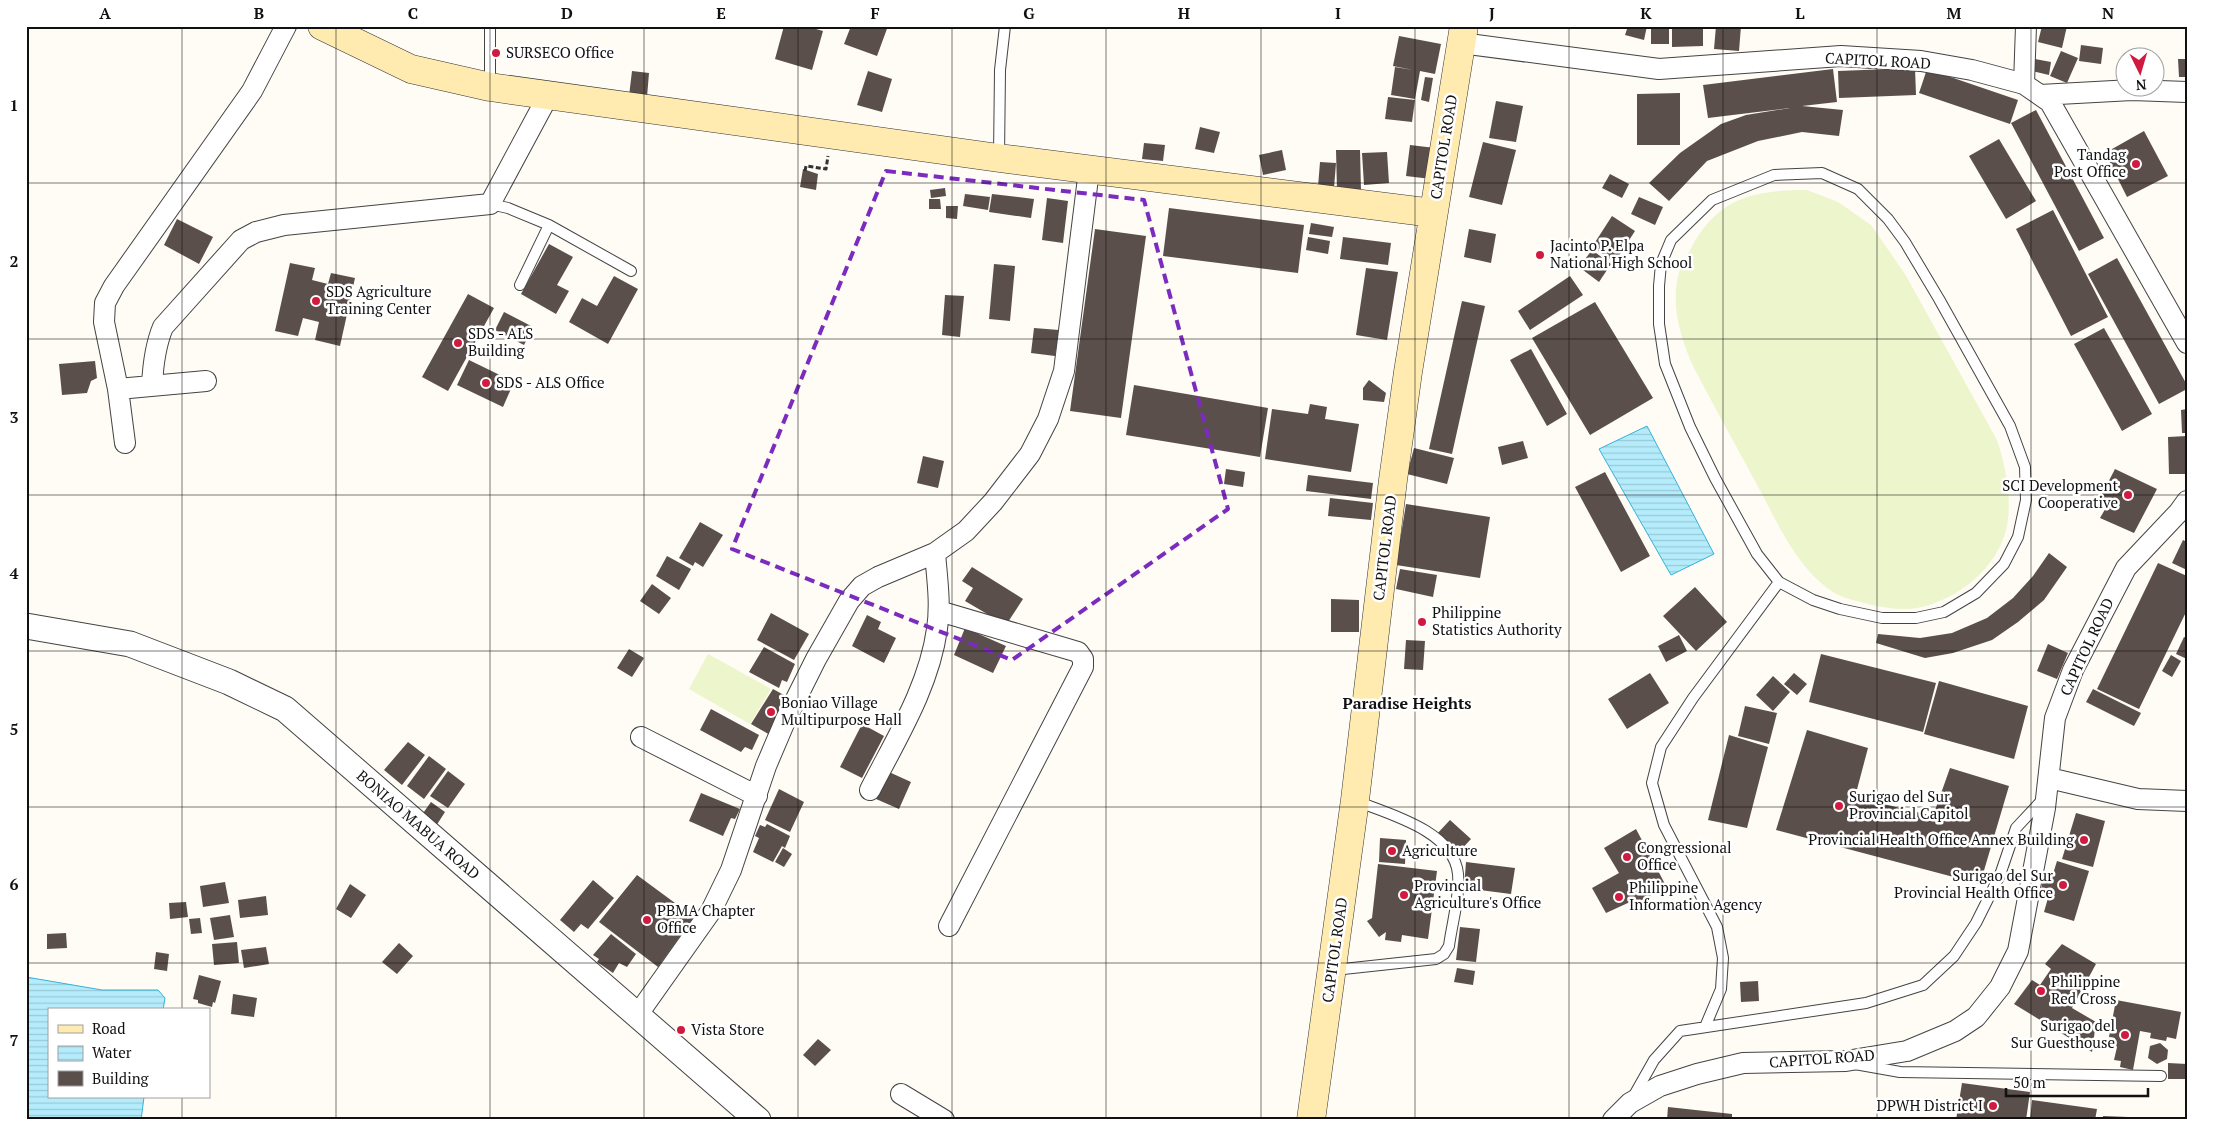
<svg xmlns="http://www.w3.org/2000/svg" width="2213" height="1146" viewBox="0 0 2213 1146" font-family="'PT Serif',serif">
<defs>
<pattern id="water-rules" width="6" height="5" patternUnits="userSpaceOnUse" patternTransform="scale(1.25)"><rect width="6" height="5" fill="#b4ecfc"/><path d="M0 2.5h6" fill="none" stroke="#9ac9d7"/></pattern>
</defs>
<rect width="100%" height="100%" fill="#fffbf5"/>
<path fill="#edf5cc" d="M1807 190 1838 202 1871 225 1905 274 1997 440C2006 469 2012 495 2007 526 1998 568 1958 600 1917 608 1900 611 1878 607 1861 602 1852 600 1841 597 1833 592 1795 567 1776 519 1755 481 1735 444 1714 406 1694 368 1681 339 1671 308 1678 276 1681 264 1690 251 1695 241 1706 223 1719 209 1739 200 1761 191 1784 190 1807 190Z
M708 654 771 689 750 724 689 689Z"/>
<path fill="url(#water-rules)" stroke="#33b2da" d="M1647 426 1714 554 1671 575 1599 449Z
M26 977 102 990H158L165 998 163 1010H49V1097H144L141 1120H26Z"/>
<path fill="#5b4f4c" d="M784 26H806L823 31 812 70 775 59Z
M851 26H888L877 56 844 44Z
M1628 26H1647L1644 40 1625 35Z
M1651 26H1669V44H1651Z
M1672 26H1703V46L1672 47Z
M1716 26H1741L1739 51 1714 49Z
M2042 26H2067L2062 48 2038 42Z
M1399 36 1441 44 1435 74 1420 71 1415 99 1391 95 1395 67 1413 70 1393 66Z
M2081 45 2103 48 2101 64 2079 61Z
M2061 51 2078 58 2067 83 2050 76Z
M2035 59 2051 62 2049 75 2032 71Z
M2178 59H2187V77H2179Z
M1915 68 1916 95 1839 98 1838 71Z
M1833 69 1837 102 1802 106 1843 110 1839 136 1802 132 1758 141 1707 161 1669 201 1649 183 1680 153 1721 124 1746 115 1790 108 1708 118 1703 85Z
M1927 69 2018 100 2010 124 1919 93Z
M632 71 649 73 647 97 629 96Z
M868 71 892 79 882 112 857 105Z
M1425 77 1433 78 1429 102 1421 100Z
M1680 93V145H1637V94Z
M1388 97 1415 100 1412 122 1385 119Z
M1496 101 1523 106 1516 142 1489 138Z
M2036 110 2104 238 2079 251 2011 123Z
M1200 127 1220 132 1214 153 1195 149Z
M2144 131 2168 176 2127 197 2105 153Z
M1999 139 2036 201 2006 219 1969 156Z
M1483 142 1516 150 1502 205 1469 197Z
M1144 143 1165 145 1163 161 1142 159Z
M1410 145 1435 148 1431 179 1406 176Z
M1282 150 1286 170 1263 175 1259 155Z
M1336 150H1360L1361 190H1337Z
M1387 152 1389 183 1364 185 1362 153Z
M1320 162 1336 163 1334 188 1318 187Z
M803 169 818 174 816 190 800 187Z
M1610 174 1629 184 1622 198 1602 188Z
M945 188 946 196 931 198 930 190Z
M965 194 990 197 988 210 963 206Z
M992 194 1034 199 1031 218 989 212Z
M1639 197 1663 207 1655 225 1631 214Z
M1047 198 1068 201 1063 243 1042 240Z
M929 199H940L941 209H929Z
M946 206H958L957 219 946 218Z
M1169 208 1304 225 1298 273 1163 256Z
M2053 210 2108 317 2071 336 2016 229Z
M1612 216 1635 231 1615 262 1592 247Z
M177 219 213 237 199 264 164 245Z
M1311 223 1334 227 1332 237 1309 234Z
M1095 229 1146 236 1121 418 1070 411Z
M1469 229 1496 234 1491 263 1464 257Z
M1308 237 1330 241 1328 254 1306 250Z
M1343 237 1391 243 1388 265 1340 259Z
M549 244 573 257 557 285 569 291 556 314 521 294Z
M1592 250 1611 264 1599 282 1579 267Z
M2117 258 2187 385V389L2159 404 2088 274Z
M290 263 315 268 312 280 328 284 331 273 355 278 340 346 315 340 319 322 303 318 298 336 275 331Z
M994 264 1015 266 1010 321 989 319Z
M1366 268 1398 272 1387 340 1356 335Z
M614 276 638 289 608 344 569 322 582 298 597 306Z
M1570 276 1583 295 1530 330 1518 311Z
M468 294 494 308 448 391 422 377Z
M945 295 964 296 960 337 942 335Z
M1462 301 1485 306 1452 454 1429 449Z
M1595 302 1653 398 1590 435 1532 338Z
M504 312 533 327 524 345 495 330Z
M1034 328 1059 330 1055 356 1031 353Z
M2104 328 2152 414 2122 431 2074 344Z
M1531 349 1567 414 1547 426 1510 360Z
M469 360 514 382 503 407 457 385Z
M95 361 97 378 91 381 87 393 62 395 59 364Z
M1369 380 1386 393 1384 402 1363 400V388Z
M1134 385 1268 408 1260 457 1126 435Z
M1310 404 1327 407 1325 419 1359 424 1351 472 1265 459 1272 409 1308 414Z
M2187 409V433H2182L2181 410Z
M2187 436V474H2169L2168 437Z
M1523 441 1528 458 1502 465 1498 447Z
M1414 448 1454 458 1447 484 1407 474Z
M923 456 944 461 938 488 917 483Z
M1226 469 1245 472 1243 487 1224 484Z
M2115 469 2157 489 2134 533 2100 518 2107 506 2098 502Z
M1605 472 1650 556 1621 572 1575 487Z
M1308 475 1373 483 1371 499 1306 491Z
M1330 498 1373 503 1371 520 1328 516Z
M1406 504 1490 517 1480 578 1396 565Z
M700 522 723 535 703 567 695 562 693 566 679 558Z
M2183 540 2187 542V570L2172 563Z
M2049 553 2067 567 2044 600 2018 622 1992 640 1953 653 1925 658 1876 643 1878 634 1920 638 1952 633 1987 618 2013 598 2033 576Z
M667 556 691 569 679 590 656 576Z
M2158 563 2187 576V610L2139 709 2097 689Z
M972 567 1023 599 1006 625 965 601 973 588 962 581Z
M1400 569 1437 575 1433 597 1396 589Z
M652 584 671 598 659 614 640 601Z
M1695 587 1727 622 1696 651 1663 616Z
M1331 599 1359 600V632H1331Z
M771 613 809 634 794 660 757 640Z
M867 615 881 622 878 629 896 638 884 663 852 646Z
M965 628 1006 646 993 673 954 655Z
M1679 635 1687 651 1666 662 1658 646Z
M2184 637 2187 638V659L2176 654Z
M1406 640 1425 641 1423 670 1404 669Z
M2048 644 2068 653 2057 679 2037 671Z
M764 647 795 664 787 682 782 680 779 688 749 672Z
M629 649 644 658 632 677 617 668Z
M1821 654 1936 683 1923 732 1809 702Z
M2171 655 2181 661 2172 677 2162 671Z
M1650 673 1669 703 1627 729 1608 699Z
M1794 673 1807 684 1797 695 1784 684Z
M1773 676 1790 692 1773 711 1756 695Z
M1939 681 2028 706 2014 759 1924 734Z
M773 689 791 699 770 735 751 724Z
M2093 689 2141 713 2134 726 2086 702Z
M1745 706 1777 713 1769 744 1738 736Z
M711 709 759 735 752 750 745 747 741 752 700 730Z
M862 724 884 736 862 778 840 767Z
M1807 730 1868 748 1855 797 1933 816 1950 768 2009 786 1980 884 1776 830Z
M1729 735 1768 747 1747 828 1708 820Z
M408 742 425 755 402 785 384 770Z
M429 756 446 769 424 799 407 786Z
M448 771 465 784 448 808 430 796Z
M889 772 911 782 899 809 876 799Z
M779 789 804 802 790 832 765 820Z
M701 793 740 809 735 819 731 818 723 836 689 821Z
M431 802 445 812 436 826 421 816Z
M2076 813 2105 821 2093 867 2062 859Z
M1450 820 1471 839 1457 854 1435 836Z
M767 824 790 836 785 848 782 846 773 862 753 852 759 838 755 836 760 825 765 827Z
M1636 829 1665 884 1649 892 1651 896 1633 906 1630 902 1606 913 1592 888 1619 873 1604 848Z
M1380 838 1406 840 1405 864 1379 862Z
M783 848 792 854 784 867 775 862Z
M2057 861 2089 871 2074 921 2044 912 2048 898 2040 896 2044 874H2053Z
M1466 862 1515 868 1511 894 1464 888Z
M1378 864 1437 871 1428 939 1402 935 1401 942 1385 940 1386 932 1379 937 1367 921 1372 918Z
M637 875 694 917 658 967 599 922Z
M593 880 614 898 588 929 581 924 574 932 560 920Z
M225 882 229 903 203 907 200 886Z
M350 884 366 895 351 918 336 909Z
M266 896 268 915 240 918 238 900Z
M186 902 188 917 170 919 169 903Z
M230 915 234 937 214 940 210 918Z
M200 918 202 933 191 934 189 919Z
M1460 927 1480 929 1476 962 1456 960Z
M66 933 67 948 47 949V934Z
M611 934 636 954 627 967 619 963 613 973 597 962 599 959 593 955Z
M237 942 239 963 214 965 212 944Z
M399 943 413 956 397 974 382 962Z
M2062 944 2096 964 2072 1008 2096 1022 2092 1052 2014 1004 2032 980 2040 985 2051 969 2045 964Z
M266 947 269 964 244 968 241 950Z
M156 952 169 954 167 971 154 969Z
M1457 968 1475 971 1473 985 1454 982Z
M199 975 221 981 215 1003 213 1002 212 1007 198 1003V1000L193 999Z
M1758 981 1759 1001 1741 1002 1740 982Z
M233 994 257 998 254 1017 231 1014Z
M2116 1000 2181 1012 2176 1039 2167 1037 2166 1041 2150 1038 2151 1033 2140 1031 2133 1070 2120 1067 2121 1061 2114 1060 2117 1047 2113 1046 2115 1038 2109 1037Z
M818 1039 831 1050 815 1066 803 1055Z
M2160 1043 2168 1050 2167 1059 2157 1064 2148 1058 2150 1046Z
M2168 1063 2187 1064V1079H2168Z
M1962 1083 2030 1092 2026 1120H1956Z
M2032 1100 2097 1109 2095 1120H2030Z
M1668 1107 1732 1114V1120H1667Z
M2103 1116 2128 1117V1120H2103Z"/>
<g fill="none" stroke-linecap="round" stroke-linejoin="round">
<defs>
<path id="service" d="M490 86V26
M999 157 1000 70 1005 26
M1822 173 1858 189 1888 219 1905 242 1939 299 2010 426 2025 467 2026 500 2018 537 2004 564 1976 593 1944 612 1916 618H1882L1840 609 1813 600 1779 582 1757 554 1715 478 1690 427 1665 364 1659 324V286L1661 264 1671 240 1712 200 1774 175Z
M490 204 508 208 549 225
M520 285 549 225 631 271
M1334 970 1436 959 1444 954 1449 946C1452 923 1460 897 1458 874 1454 831 1389 814 1356 801
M1705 1027 1721 989 1723 958 1717 927 1664 825 1652 783 1661 747 1693 698 1779 582
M1855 1064 1900 1072 2161 1076
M1632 1099 1654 1060 1680 1031 1866 1003 1923 985 1954 956 1976 923 2000 875 2016 828 2044 798"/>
<path id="minor" d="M1461 43 1659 69 1841 56 1921 61 1972 70 2024 84 2050 102 2187 343
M2024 84 2026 26
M2040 95 2132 90 2187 92
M152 385C153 365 155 346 163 327L241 240 256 232 284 225 490 204 548 96
M118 389 104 322 105 303 114 286 252 91 286 26
M125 443 118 389 206 381
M939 611 1078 652 1083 659V667L949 926
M641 737 757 796
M2049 778 2138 799 2187 801
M870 790C896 739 929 687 937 629 941 604 937 578 935 553
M638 1014 711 911 731 870 766 766 786 719 816 659 849 601 862 586 878 577 935 553 966 531 993 502 1030 454 1048 419 1064 371 1089 170
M901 1094 944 1120
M1613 1120 1630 1103 1660 1086 1697 1074 1743 1063 1846 1061 1907 1051 1955 1031 1976 1017 2000 987 2018 951 2045 808 2055 718 2073 670 2126 568 2179 512 2187 501"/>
<path id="tertiary" d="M26 626 130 644 229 682 285 709 758 1120"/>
<path id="secondary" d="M322 26 411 69 490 87 999 158 1433 213
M1311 1120 1355 800 1393 480 1408 372 1464 26"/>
</defs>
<use href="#service" stroke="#444" stroke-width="12"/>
<use href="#minor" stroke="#444" stroke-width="22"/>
<use href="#tertiary" stroke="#444" stroke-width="27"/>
<use href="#secondary" stroke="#333" stroke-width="29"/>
<path stroke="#333" stroke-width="3" stroke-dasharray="5 2.5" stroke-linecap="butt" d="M805 171 806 166 826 169 828 156"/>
<use href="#service" stroke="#fff" stroke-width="10"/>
<use href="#minor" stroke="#fff" stroke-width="20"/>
<use href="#tertiary" stroke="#fff" stroke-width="25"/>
<use href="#secondary" stroke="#ffeab0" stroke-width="28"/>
</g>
<path fill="none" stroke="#7b2cbf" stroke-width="4" stroke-dasharray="10 6" stroke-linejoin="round" d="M886 171 1144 200 1228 509 1012 660 732 549Z"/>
<path fill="none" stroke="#111" stroke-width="1" stroke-opacity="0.55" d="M182 26V1010M336 26V1120M490 26V1120M644 26V1120M798 26V1120M952 26V1120M1106 26V1120M1261 26V1120M1415 26V1120M1569 26V1120M1723 26V1120M1877 26V1120M2031 26V1120M26 183H2187M26 339H2187M26 495H2187M26 651H2187M26 807H2187M26 963H2187M182 1097V1120"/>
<g fill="#d01a3f" stroke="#fff" stroke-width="2">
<circle cx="496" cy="53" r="5"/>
<circle cx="2136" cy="164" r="5"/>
<circle cx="1540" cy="255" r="5"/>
<circle cx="316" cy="301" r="5"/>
<circle cx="458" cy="343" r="5"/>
<circle cx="486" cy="383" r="5"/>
<circle cx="2128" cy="495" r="5"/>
<circle cx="1422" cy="622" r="5"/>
<circle cx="771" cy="712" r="5"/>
<circle cx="1839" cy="806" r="5"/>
<circle cx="2084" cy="840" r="5"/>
<circle cx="1392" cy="851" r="5"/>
<circle cx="1627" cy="857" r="5"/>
<circle cx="2063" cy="885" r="5"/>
<circle cx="1404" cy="895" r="5"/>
<circle cx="1619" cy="897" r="5"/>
<circle cx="647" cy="920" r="5"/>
<circle cx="2041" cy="991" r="5"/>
<circle cx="681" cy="1030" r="5"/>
<circle cx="2125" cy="1035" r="5"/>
<circle cx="1993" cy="1106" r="5"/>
</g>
<g text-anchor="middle" stroke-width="5" stroke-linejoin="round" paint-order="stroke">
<g font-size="15" fill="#111" stroke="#fff" text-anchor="start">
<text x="506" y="58">SURSECO Office</text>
<text x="2126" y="160" text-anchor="end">Tandag<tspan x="2126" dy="17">Post Office</tspan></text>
<text x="1550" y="251">Jacinto P. Elpa<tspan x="1550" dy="17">National High School</tspan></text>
<text x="326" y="297">SDS Agriculture<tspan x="326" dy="17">Training Center</tspan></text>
<text x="468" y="339">SDS - ALS<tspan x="468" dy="17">Building</tspan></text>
<text x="496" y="388">SDS - ALS Office</text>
<text x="2118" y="491" text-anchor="end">SCI Development<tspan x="2118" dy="17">Cooperative</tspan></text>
<text x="1432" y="618">Philippine<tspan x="1432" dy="17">Statistics Authority</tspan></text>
<text x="781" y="708">Boniao Village<tspan x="781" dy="17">Multipurpose Hall</tspan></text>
<text x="1849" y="802">Surigao del Sur<tspan x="1849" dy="17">Provincial Capitol</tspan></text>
<text x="2074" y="845" text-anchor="end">Provincial Health Office Annex Building</text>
<text x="1637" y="853">Congressional<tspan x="1637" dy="17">Office</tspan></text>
<text x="1402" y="856">Agriculture</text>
<text x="2053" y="881" text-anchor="end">Surigao del Sur<tspan x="2053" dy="17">Provincial Health Office</tspan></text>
<text x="1414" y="891">Provincial<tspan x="1414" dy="17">Agriculture's Office</tspan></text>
<text x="1629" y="893">Philippine<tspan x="1629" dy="17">Information Agency</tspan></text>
<text x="657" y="916">PBMA Chapter<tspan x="657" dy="17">Office</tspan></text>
<text x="2051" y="987">Philippine<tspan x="2051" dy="17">Red Cross</tspan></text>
<text x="2115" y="1031" text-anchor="end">Surigao del<tspan x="2115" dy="17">Sur Guesthouse</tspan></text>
<text x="691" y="1035">Vista Store</text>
<text x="1983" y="1111" text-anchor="end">DPWH District I</text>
</g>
<g font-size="15" fill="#111" stroke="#fff">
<text transform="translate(1878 61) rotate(3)" y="5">CAPITOL ROAD</text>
<text transform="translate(1444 147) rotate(-81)" y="5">CAPITOL ROAD</text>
<text transform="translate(1385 548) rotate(-83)" y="5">CAPITOL ROAD</text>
<text transform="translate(2087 647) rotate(-65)" y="5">CAPITOL ROAD</text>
<text transform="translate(418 825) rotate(41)" y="5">BONIAO MABUA ROAD</text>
<text transform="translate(1335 950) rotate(-82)" y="5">CAPITOL ROAD</text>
<text transform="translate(1822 1059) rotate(-4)" y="5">CAPITOL ROAD</text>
</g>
<g font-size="16" font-weight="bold" fill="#111" stroke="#fff">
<text x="1407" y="709">Paradise Heights</text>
</g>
</g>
<rect width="2213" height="1146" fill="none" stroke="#ffffff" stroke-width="55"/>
<rect x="48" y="1008" width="162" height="90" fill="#ffffff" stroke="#a0a0a0"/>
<rect x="58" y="1025" width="25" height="8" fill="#ffeab0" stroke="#a0a0a0"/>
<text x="92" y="1034" font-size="15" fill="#111111">Road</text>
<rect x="58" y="1046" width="25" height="15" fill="url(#water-rules)" stroke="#a0a0a0"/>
<text x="92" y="1058" font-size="15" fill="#111111">Water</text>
<rect x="58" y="1071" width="25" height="15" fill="#5b4f4c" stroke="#a0a0a0"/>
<text x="92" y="1084" font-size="15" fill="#111111">Building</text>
<g transform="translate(2140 72) rotate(175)"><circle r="24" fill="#ffffff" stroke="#a0a0a0"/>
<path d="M0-4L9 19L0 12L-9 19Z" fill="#d01a3f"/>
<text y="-8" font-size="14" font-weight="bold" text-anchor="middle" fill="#111111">N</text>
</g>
<path d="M2006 1088v8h142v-8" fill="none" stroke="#111111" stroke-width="2.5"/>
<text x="2013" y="1088" font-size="15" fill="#111111" stroke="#ffffff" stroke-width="4" paint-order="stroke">50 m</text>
<rect x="28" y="28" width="2158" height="1090" fill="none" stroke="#111" stroke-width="2"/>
<g font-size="16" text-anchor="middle" font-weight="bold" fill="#111">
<text x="105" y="19">A</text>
<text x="259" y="19">B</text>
<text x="413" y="19">C</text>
<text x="567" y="19">D</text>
<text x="721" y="19">E</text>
<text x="875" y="19">F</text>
<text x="1029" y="19">G</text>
<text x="1184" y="19">H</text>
<text x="1338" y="19">I</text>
<text x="1492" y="19">J</text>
<text x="1646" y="19">K</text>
<text x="1800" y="19">L</text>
<text x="1954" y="19">M</text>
<text x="2108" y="19">N</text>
<text x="14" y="111">1</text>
<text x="14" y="267">2</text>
<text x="14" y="423">3</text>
<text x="14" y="579">4</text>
<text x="14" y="735">5</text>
<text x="14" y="890">6</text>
<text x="14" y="1046">7</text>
</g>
</svg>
